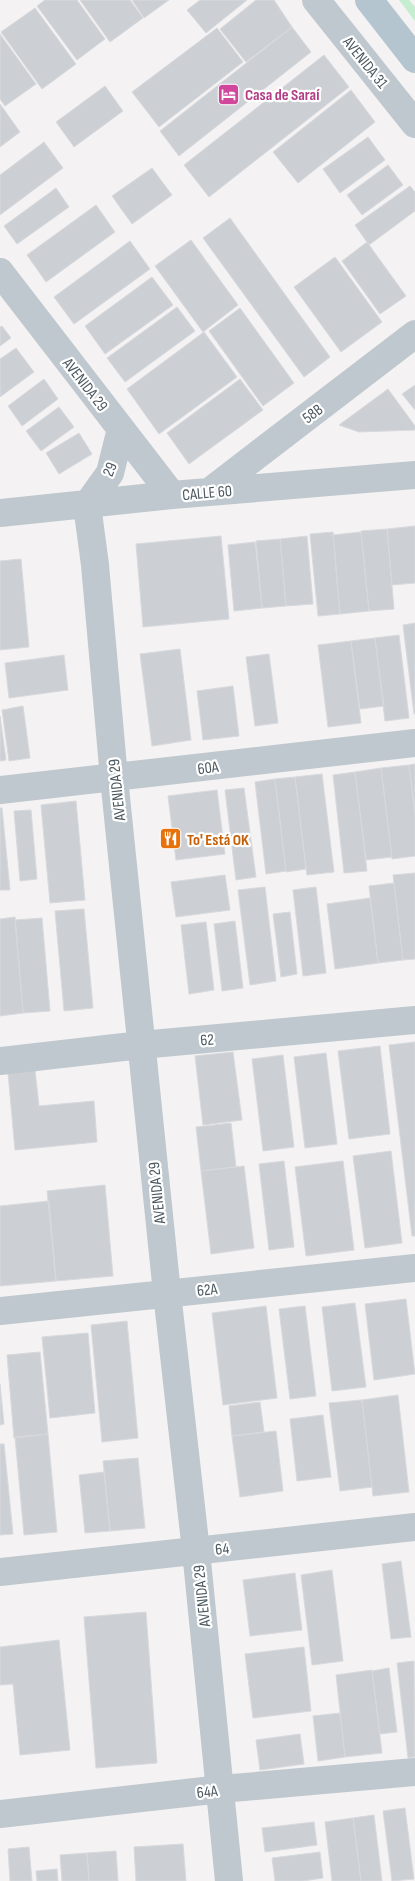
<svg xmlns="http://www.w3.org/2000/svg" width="415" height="1881" viewBox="0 0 415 1881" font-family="'Sofia Sans Condensed',sans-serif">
<rect width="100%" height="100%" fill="#f4f2f2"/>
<path fill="#c4eecf" d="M399 0H409L415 7V21Z"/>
<path fill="#ccd0d4" stroke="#d7d9dd" d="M45 0H77L105 39 77 60 37 6Z
M80 0H130L143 18 110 42Z
M132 0H169L144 18Z
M200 0H247L206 33 187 10Z
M256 0H274L292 27 246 62 220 29Z
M35 8 76 64 42 89 1 32Z
M292 27 311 52 179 156 160 131Z
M217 28 243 62 159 127 132 92Z
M0 34 36 84 5 106 0 99Z
M324 55 349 87 209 197 184 165Z
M105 86 123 111 74 147 56 122Z
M351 90 375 122 298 183 273 152Z
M0 104 20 132 0 147Z
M368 137 385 160 340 193 323 169Z
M44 142 63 168 0 215V175Z
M388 165 403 185 362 215 347 195Z
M152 168 172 195 132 224 112 196Z
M410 186 415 192V211L369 245 355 225Z
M56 188 69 207 17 244 4 226Z
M96 205 115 232 46 282 27 255Z
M230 218 330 357 304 377 203 238Z
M191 240 238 305 203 332 155 266Z
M130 241 150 269 74 324 54 297Z
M367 242 406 296 380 314 342 261Z
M335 257 382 322 341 352 294 287Z
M152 277 173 305 105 354 85 326Z
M177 307 195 331 125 382 107 358Z
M240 308 294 383 263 406 209 331Z
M2 326 11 338 0 346V327Z
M204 332 237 377 159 434 127 389Z
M16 348 34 372 0 397V359Z
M44 379 58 399 22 426 8 406Z
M240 379 263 410 189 464 167 433Z
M415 385V410L402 394Z
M388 389 415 426V430L359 432 339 425Z
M59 407 74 427 41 451 26 431Z
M79 433 92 454 59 474 46 453Z
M415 526V583L392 585 387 529Z
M387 529 394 609 369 611 361 531Z
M333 532 340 614 318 616 310 534Z
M361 532 369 611 340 614 333 535Z
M221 536 229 619 143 627 136 544Z
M307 536 313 604 286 606 280 539Z
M280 539 286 606 262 608 256 541Z
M255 542 262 608 234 611 228 545Z
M21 559 29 647 0 650V561Z
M415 623V714H414L403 625Z
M399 635 409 718 385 721 375 638Z
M375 638 384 706 360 709 351 641Z
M351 641 361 723 328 727 318 645Z
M180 649 191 740 152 746 140 654Z
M269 654 278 723 255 726 246 657Z
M64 655 68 690 9 698 5 663Z
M233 686 239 736 203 740 197 691Z
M23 706 30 758 9 761 2 710Z
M0 716 6 760 0 761Z
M415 764V815L409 765Z
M409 765 415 814V856L392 859 381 768Z
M381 768 392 857 366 860 355 772Z
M355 772 367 871 344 873 333 775Z
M322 774 334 872 307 875 295 777Z
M295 777 306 869 286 872 275 779Z
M275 779 286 871 266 874 255 782Z
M244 788 256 877 236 880 225 790Z
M217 790 225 854 176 860 168 796Z
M76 801 85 900 50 903 41 805Z
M0 808H2L10 890H0Z
M31 810 37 879 20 881 14 811Z
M415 873V959L403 960 393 875Z
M225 875 230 910 176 917 171 882Z
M394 883 403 960 378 963 369 886Z
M265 887 276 981 250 985 238 890Z
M316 887 326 973 303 976 293 890Z
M370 898 378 963 335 969 327 904Z
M84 909 93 1008 64 1011 55 911Z
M290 912 297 974 281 977 273 914Z
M15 917 23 1013 0 1016V919Z
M42 918 50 1011 23 1013 15 920Z
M235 921 243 988 222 991 214 924Z
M206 922 214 990 189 994 181 925Z
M415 1042V1236H412L389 1045Z
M380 1046 390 1134 349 1139 338 1051Z
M233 1052 242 1120 203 1125 195 1056Z
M326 1053 337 1144 305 1148 294 1057Z
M283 1055 294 1147 263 1151 252 1059Z
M35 1070 39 1106 94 1101 97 1142 15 1150 8 1073Z
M231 1123 236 1167 201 1171 196 1127Z
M391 1151 402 1243 365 1248 353 1156Z
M284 1161 294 1247 269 1250 259 1164Z
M343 1161 354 1250 306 1256 295 1167Z
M244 1166 254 1248 211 1254 201 1171Z
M105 1185 113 1276 56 1281 47 1191Z
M49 1201 56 1281 0 1286V1206Z
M406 1299 415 1374 374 1380 365 1304Z
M355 1303 366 1387 332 1391 322 1307Z
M266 1306 277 1398 223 1405 212 1313Z
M305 1306 316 1396 290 1399 279 1309Z
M127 1321 138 1438 102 1442 91 1325Z
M88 1333 95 1413 50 1418 42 1337Z
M40 1352 48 1434 14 1438 7 1355Z
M0 1384 4 1424 0 1425Z
M398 1395 409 1492 373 1496 362 1400Z
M362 1400 372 1487 340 1491 329 1403Z
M260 1402 264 1432 232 1436 229 1406Z
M323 1415 331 1477 297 1481 290 1419Z
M276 1431 283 1491 240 1497 232 1436Z
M48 1434 57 1532 24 1535 15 1437Z
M0 1444H4L13 1534 0 1535Z
M138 1458 145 1528 110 1531 103 1461Z
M104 1472 110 1531 85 1533 79 1475Z
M401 1561 411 1637 391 1639 382 1564Z
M332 1570 343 1661 312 1665 301 1575Z
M295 1573 302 1630 250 1636 243 1580Z
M146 1612 157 1763 96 1768 84 1617Z
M59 1640 70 1750 20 1755 13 1684 0 1685V1647Z
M304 1647 311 1711 253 1718 245 1654Z
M414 1661 415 1757 408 1758 397 1663Z
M389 1668 397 1732 380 1734 372 1671Z
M372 1670 382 1753 345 1757 336 1675Z
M340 1713 345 1757 318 1761 313 1716Z
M300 1734 304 1764 260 1770 256 1740Z
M405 1808 414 1879 392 1881 383 1811Z
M374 1815 382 1881H361L353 1818Z
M353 1818 361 1881H332L325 1822Z
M314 1822 317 1845 265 1852 262 1828Z
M183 1844 186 1881H136L134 1847Z
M29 1847 32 1881H10L8 1849Z
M116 1851 118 1881H89L87 1853Z
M320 1852 323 1878 303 1881H275L272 1858Z
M87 1853 89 1881H62L60 1855Z
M57 1869 58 1881H37L36 1871Z"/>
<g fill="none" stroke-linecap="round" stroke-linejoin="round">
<path stroke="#bfc8ce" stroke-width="28" d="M316 0 415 124
M0 272 172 495
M209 492 415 334
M87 505 95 565 114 778 167 1293 196 1551 229 1881
M87 505 110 473 121 429
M0 513 172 495 415 475
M0 790 415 743
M0 1061 141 1045 415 1020
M0 1311 415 1268
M0 1572 415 1527
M0 1814 221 1789 415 1772"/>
<path stroke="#b4c5cf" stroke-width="28" d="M369 0 415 59"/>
</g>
<defs>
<symbol id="hotel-square" viewBox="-11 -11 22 22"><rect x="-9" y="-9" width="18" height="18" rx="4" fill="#d1479c" stroke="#fff"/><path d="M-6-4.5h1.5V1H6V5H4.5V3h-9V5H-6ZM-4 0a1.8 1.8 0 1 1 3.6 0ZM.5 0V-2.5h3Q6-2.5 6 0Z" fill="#fff"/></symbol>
<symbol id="restaurant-square" viewBox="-11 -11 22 22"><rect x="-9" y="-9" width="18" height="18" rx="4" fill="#e8710a" stroke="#fff"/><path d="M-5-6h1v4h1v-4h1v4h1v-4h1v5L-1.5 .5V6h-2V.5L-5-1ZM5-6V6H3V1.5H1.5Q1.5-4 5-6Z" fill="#fff"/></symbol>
</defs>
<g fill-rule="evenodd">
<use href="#hotel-square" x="216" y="82" width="25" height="25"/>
<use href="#restaurant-square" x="158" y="826" width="25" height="25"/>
</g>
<g text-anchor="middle" stroke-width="4.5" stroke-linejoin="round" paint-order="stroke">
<g font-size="16" fill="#4b585f" stroke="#fff">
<text transform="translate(366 62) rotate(51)" y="6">AVENIDA 31</text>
<text transform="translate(86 384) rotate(52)" y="6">AVENIDA 29</text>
<text transform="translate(312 413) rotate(-37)" y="6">58B</text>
<text transform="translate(109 469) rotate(-68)" y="6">29</text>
<text transform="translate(207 492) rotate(-5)" y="6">CALLE 60</text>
<text transform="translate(208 767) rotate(-7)" y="6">60A</text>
<text transform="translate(116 790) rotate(-96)" y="6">AVENIDA 29</text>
<text transform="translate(207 1039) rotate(-5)" y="6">62</text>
<text transform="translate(156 1193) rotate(-96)" y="6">AVENIDA 29</text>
<text transform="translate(207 1289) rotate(-6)" y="6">62A</text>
<text transform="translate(222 1548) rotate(-6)" y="6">64</text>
<text transform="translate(201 1596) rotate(-96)" y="6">AVENIDA 29</text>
<text transform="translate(207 1791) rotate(-6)" y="6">64A</text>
</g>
<g font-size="16" font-weight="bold" fill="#b23c85" stroke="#fff" text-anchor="start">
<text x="245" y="100">Casa de Saraí</text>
</g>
<g font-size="16" font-weight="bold" fill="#c56008" stroke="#fff" text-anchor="start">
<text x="187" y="845">To' Está OK</text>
</g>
</g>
</svg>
